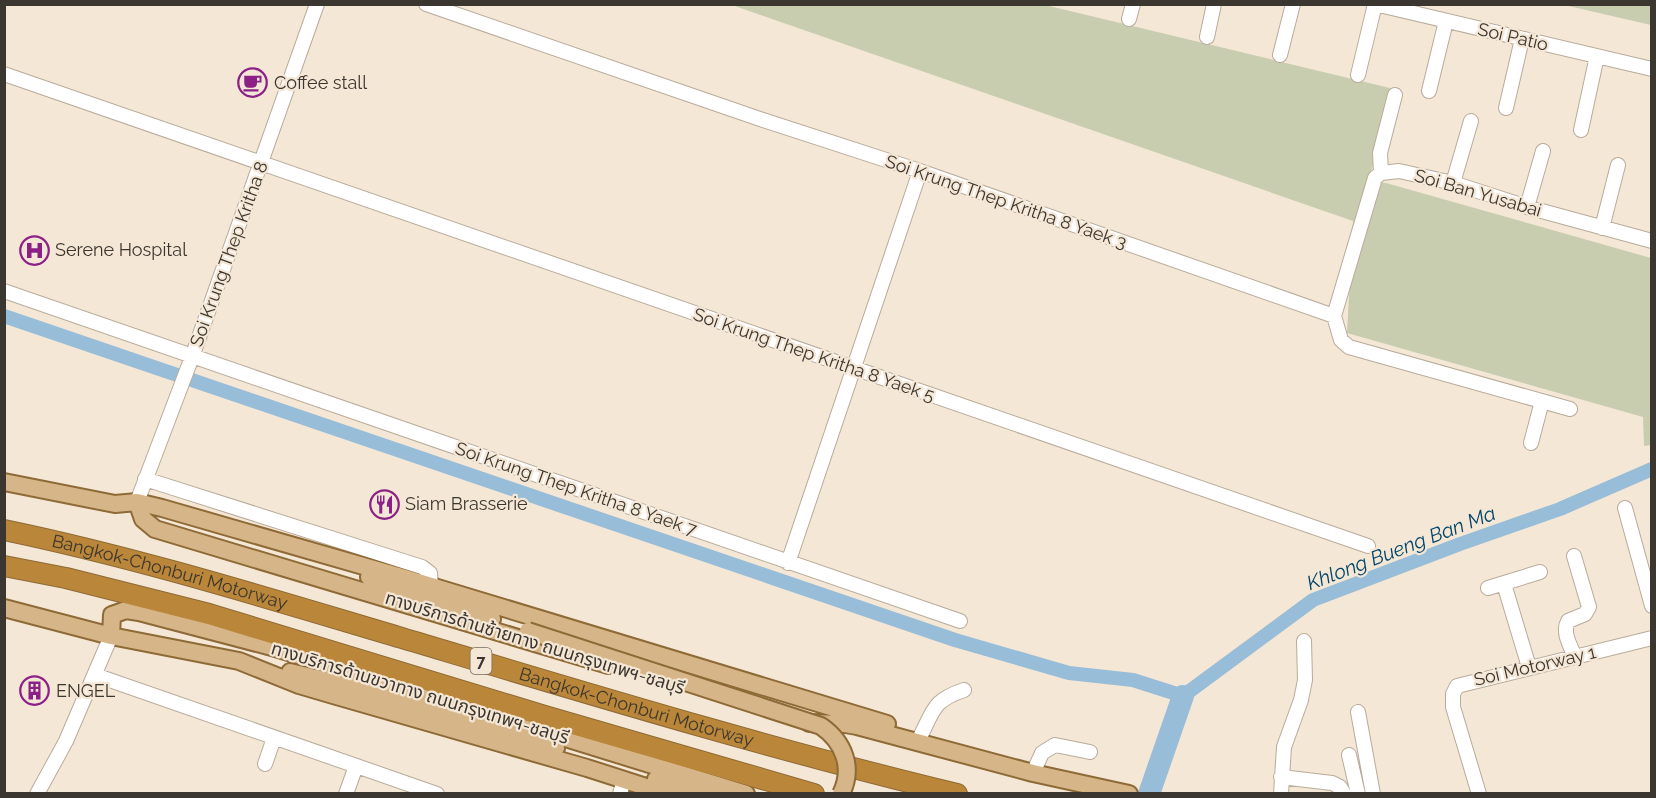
<svg xmlns="http://www.w3.org/2000/svg" width="1656" height="798" viewBox="0 0 1656 798" font-family="Raleway,'Noto Sans Thai',sans-serif">
<rect width="100%" height="100%" fill="#f5e7d5"/>
<path fill="#c8cdb0" d="M732 5H1045L1390 88 1369 182 1386 183 1651 258V445L1644 446 1643 417 1347 333 1353 221Z
M1564 5H1651V25Z"/>
<g fill="none" stroke-linecap="round" stroke-linejoin="round">
<path stroke="#97bdd9" stroke-width="14" d="M4 316 955 640 1069 673 1133 680 1183 696 1313 600 1460 544 1560 509 1652 469"/>
<path stroke="#97bdd9" stroke-width="22" d="M1149 794 1183 696"/>
<defs>
<path id="minor" d="M426 4 760 119 920 171 1334 316 1341 340 1349 347 1570 409
M1375 4 1652 69
M1129 19 1133 4
M1207 37 1214 4
M1280 55 1293 4
M4 74 1368 546
M1358 75 1375 4
M1429 91 1446 21
M1506 108 1522 39
M1581 130 1597 56
M1381 173 1380 153 1395 95
M1453 183 1471 121
M1527 207 1543 151
M1602 228 1618 165
M4 291 960 621
M1334 316 1375 178 1381 173 1399 171 1453 183 1527 207 1652 241
M1531 443 1542 401
M145 479 422 567 430 573 431 586
M137 502 192 357 317 4
M1625 508 1652 606
M1574 556 1589 607 1585 614 1568 621C1562 632 1570 645 1575 657
M788 563 920 171
M1504 584 1529 667
M1488 588 1540 572
M95 675 437 794
M1358 712 1373 794
M921 735C934 709 934 700 964 690
M1349 755 1358 794
M265 764 274 738
M1033 773 1042 753 1055 745 1090 752
M1281 777 1332 783 1340 787 1344 794
M37 794 66 741 111 636
M346 794 356 766
M620 794 624 780
M1281 794 1284 747 1301 700 1305 680 1304 641
M1479 794 1453 707V694L1457 686 1652 638"/>
<path id="major" d="M4 482 115 504 137 502 162 508 398 576 887 724
M137 502 143 519 155 529 608 665
M369 577 492 619
M4 608 111 636 239 661 299 685 333 695 587 768 668 794
M111 636 112 615 126 610 139 612 272 647 746 794
M290 672 370 691 556 748
M809 723 845 724 857 726 1033 773 1129 794
M656 779 703 794"/>
<g id="highway">
<path id="s1" d="M4 530C139 558 270 599 402 638 586 693 770 749 957 794"/>
<path d="M4 566 66 578 209 614 545 716 814 794"/>
</g>
</defs>
<use href="#minor" stroke="#b8ab9a" stroke-width="16"/>
<use href="#major" stroke="#8e6a36" stroke-width="20"/>
<use href="#highway" stroke="#8e6a36" stroke-width="22"/>
<use href="#minor" stroke="#fff" stroke-width="14"/>
<use href="#major" stroke="#d6b688" stroke-width="16"/>
<use href="#highway" stroke="#ba8639" stroke-width="20"/>
<defs>
<path id="major-bridge" d="M528 631 821 726C844 742 854 768 841 794"/>
</defs>
<use href="#major-bridge" stroke="#8e6a36" stroke-width="20" stroke-linecap="butt"/>
<use href="#major-bridge" stroke="#d6b688" stroke-width="16"/>
</g>
<defs>
<symbol id="cafe-ring" viewBox="-11 -11 22 22"><circle r="9.5" fill="#f5e7d5" stroke="#8b2186" stroke-width="1.5"/><path d="M-5.5-4.5H6V0H3Q3 3.5 0 3.5H-2.5Q-5.5 3.5-5.5 0ZM3-3.2v2h1.7v-2ZM-6 4.5H4V6H-6Z" fill="#8b2186"/></symbol>
<symbol id="hospital-ring" viewBox="-11 -11 22 22"><circle r="9.5" fill="#f5e7d5" stroke="#8b2186" stroke-width="1.5"/><path d="M-5-5h3v3.5h4V-5h3V5h-3V1.5h-4V5h-3Z" fill="#8b2186"/></symbol>
<symbol id="restaurant-ring" viewBox="-11 -11 22 22"><circle r="9.5" fill="#f5e7d5" stroke="#8b2186" stroke-width="1.5"/><path d="M-5-6h1v4h1v-4h1v4h1v-4h1v5L-1.5 .5V6h-2V.5L-5-1ZM5-6V6H3V1.5H1.5Q1.5-4 5-6Z" fill="#8b2186"/></symbol>
<symbol id="building-ring" viewBox="-11 -11 22 22"><circle r="9.5" fill="#f5e7d5" stroke="#8b2186" stroke-width="1.5"/><path d="M-4-6H4V6H1V3H-1V6H-4ZM-2.5-4.3h1.7v1.8h-1.7ZM.8-4.3h1.7v1.8H.8ZM-2.5-1h1.7V.8h-1.7ZM.8-1h1.7V.8H.8Z" fill="#8b2186"/></symbol>
</defs>
<g fill-rule="evenodd">
<use href="#cafe-ring" x="236" y="66" width="33" height="33"/>
<use href="#hospital-ring" x="18" y="234" width="33" height="33"/>
<use href="#restaurant-ring" x="368" y="488" width="33" height="33"/>
<use href="#building-ring" x="18" y="674" width="33" height="33"/>
</g>
<g text-anchor="middle" stroke-width="4.5" stroke-linejoin="round" paint-order="stroke">
<rect fill="#f5e7d5" stroke="#736b61" stroke-width="1.5" x="470.5" y="648" width="21" height="26" rx="4.5"/>
<g font-size="16" font-weight="bold" fill="#3b362f">
<text x="481" y="667">7</text>
</g>
<g font-size="18" fill="#3b362f" stroke="#f5e7d5">
<text transform="translate(1513 37) rotate(13)" y="6">Soi Patio</text>
<text transform="translate(1478 193) rotate(16)" y="6">Soi Ban Yusabai</text>
<text transform="translate(1006 202) rotate(19)" y="6">Soi Krung Thep Kritha 8 Yaek 3</text>
<text transform="translate(229 254) rotate(-70)" y="6">Soi Krung Thep Kritha 8</text>
<text transform="translate(814 355) rotate(19)" y="6">Soi Krung Thep Kritha 8 Yaek 5</text>
<text transform="translate(576 489) rotate(19)" y="6">Soi Krung Thep Kritha 8 Yaek 7</text>
<text dy="6" stroke="none"><textPath href="#s1" startOffset="171">Bangkok-Chonburi Motorway</textPath></text>
<text transform="translate(535 643) rotate(17)" y="6">ทางบริการด้านซ้ายทาง ถนนกรุงเทพฯ-ชลบุรี</text>
<text transform="translate(1535 666) rotate(-13)" y="6">Soi Motorway 1</text>
<text transform="translate(420 693) rotate(17)" y="6">ทางบริการด้านขวาทาง ถนนกรุงเทพฯ-ชลบุรี</text>
<text dy="6" stroke="none"><textPath href="#s1" startOffset="657">Bangkok-Chonburi Motorway</textPath></text>
</g>
<g font-size="18" fill="#3b362f" stroke="#f5e7d5" text-anchor="start">
<text x="274" y="89">Coffee stall</text>
<text x="55" y="256">Serene Hospital</text>
<text x="405" y="510">Siam Brasserie</text>
<text x="56" y="697">ENGEL</text>
</g>
<g font-size="20" font-style="italic" fill="#00456a" stroke="#f5e7d5">
<text transform="translate(1401 548) rotate(-21)" y="7">Khlong Bueng Ban Ma</text>
</g>
</g>
<rect width="1656" height="798" fill="none" stroke="#3b362f" stroke-width="12"/>
</svg>
